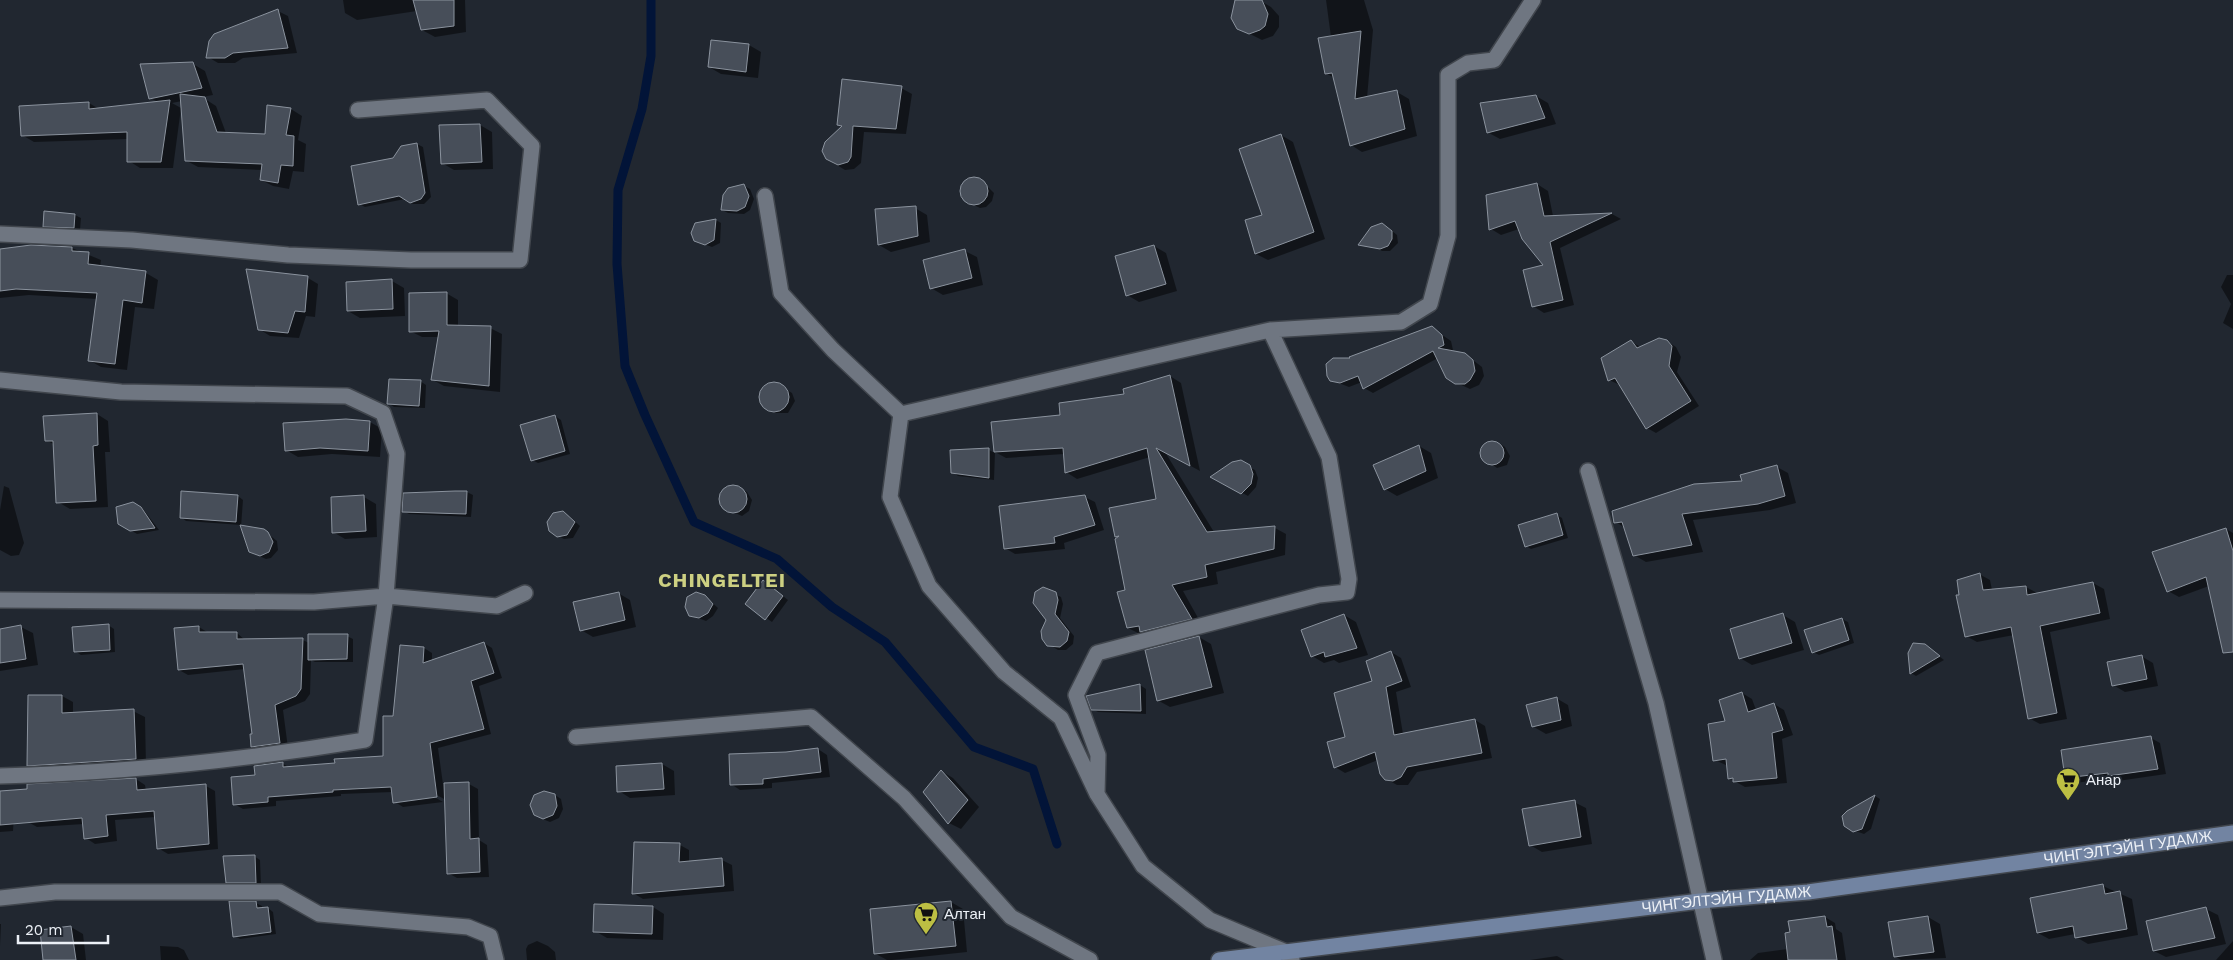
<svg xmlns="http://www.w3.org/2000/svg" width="2233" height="960" viewBox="0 0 2233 960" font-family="'Work Sans',sans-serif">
<rect width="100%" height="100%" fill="#212730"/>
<path fill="#0007" d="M343 0H465L466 32 435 37 422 30 417 11 357 20 345 13Z
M1241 0H1259L1271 7 1279 16V27L1273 36 1262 40 1238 28Z
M1326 0H1364L1373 30 1367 98 1397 92 1409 99 1417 136 1362 152 1351 145 1334 78 1326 73 1331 37Z
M278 11 288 16 297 53 243 58 235 63H218L208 57 212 37 224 30Z
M712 41 749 45 761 52 758 78 721 74 709 67Z
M193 64 205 71 213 95 202 97 216 106 226 133 266 136 269 106 291 109 302 116 298 140 306 144 304 172 293 171 289 189 273 186 261 180 262 170 198 167 187 161 182 101 172 103 181 108 173 168H140L129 161V139L34 142 22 135 89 103 99 109 158 102 150 98Z
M901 88 912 94 906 134 864 132 861 163 854 169 845 170 827 159 842 127 838 125Z
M1536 96 1548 103 1556 124 1500 139 1489 133Z
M480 125 492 132 493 169 454 170 442 163Z
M1281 135 1293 142 1325 239 1268 260 1256 254Z
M417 144 423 147 431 197 424 204H413L405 199 365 207 359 204 402 147Z
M980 179 994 193 992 201 986 207 980 208 968 202 962 195V186L967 180Z
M1537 184 1548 191 1553 216 1612 214 1621 219 1560 248 1574 305 1544 313 1533 306 1545 265 1519 229 1501 235 1491 229Z
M744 186 750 189 754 199 750 210 744 214 728 213 722 210Z
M915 208 927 215 930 242 891 252 879 245Z
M45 212 75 215 81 218 80 230 50 229 44 226Z
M716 220 721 223 720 243 712 247 701 243Z
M1378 224 1386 226 1397 235 1398 243 1390 251H1382L1363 239 1372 228Z
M31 246 72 248 101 260 100 267 146 273 158 280 154 309 135 307 127 370 101 367 89 360 97 299 29 295 0 298V251Z
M1154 246 1166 253 1177 291 1139 302 1127 295Z
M965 251 977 257 983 285 943 295 931 288Z
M2227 275H2233V329L2223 323 2231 304 2221 287Z
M308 278 318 284 315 317 306 316 299 338 270 336 259 329Z
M392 281 404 288 405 316 360 318 348 311Z
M446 293 458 300V326L490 328 502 334 500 392 444 386 433 380 439 337H422L410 331Z
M1432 328 1451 341 1453 350 1450 352 1465 354 1482 367 1484 376 1479 385 1470 389 1457 383 1438 358 1373 393 1364 388 1362 382 1349 387 1331 380 1352 360Z
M1667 341 1676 347 1681 357 1677 372 1699 406 1656 433 1647 428 1620 385 1609 380 1602 358 1631 342 1641 347Z
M1170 376 1181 383 1200 471 1165 452 1214 532 1275 528 1286 534 1285 555 1216 572 1218 584 1183 591 1202 625 1140 634 1128 628 1127 591 1119 538 1116 536 1158 500 1150 457 1077 479 1066 472 1064 454 1006 458 995 452 1061 417 1125 395Z
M420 381 426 385 425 408 394 407 388 403Z
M778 384 792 393 795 401 788 413H775L769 410 761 399 762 391 768 385Z
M97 414 108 421 110 452H105L108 507 70 509 58 502 55 445 46 440Z
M555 416 561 420 570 454 538 463 532 460Z
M346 420 370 422 382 429 380 457 332 454 298 457 286 450Z
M1499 443 1505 447 1510 456 1507 465 1497 468 1482 457V452L1486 444Z
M1419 446 1431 453 1438 478 1397 496 1385 489Z
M989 450 995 453 994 480 958 476 953 472Z
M1249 467 1255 470 1258 478 1256 487 1248 496 1213 477Z
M1777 467 1788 473 1796 503 1770 510 1693 520 1703 552 1646 562 1634 555 1625 528 1616 522 1744 483Z
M4 486 9 488 24 543 19 555 11 556 0 550V510Z
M733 487 747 492 752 500 749 511 742 516 724 508 720 501 722 493Z
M467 492 473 495 471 517 409 514 403 511 405 495Z
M238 496 243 500 241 527 263 530 277 541 278 550 271 558 266 559 250 552 241 525 186 521 181 517Z
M364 497 376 504 377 537 345 539 333 532Z
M1085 497 1095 502 1104 530 1064 543 1065 549 1015 554 1005 548Z
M137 505 143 509 159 530 137 534 119 523Z
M1557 515 1562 518 1568 538 1531 549 1526 546Z
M569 516 580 526 573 538 564 539 558 536Z
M2226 529 2233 533V647L2209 586 2179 597 2168 591Z
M1979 574 1990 580 1992 590 2026 587 2037 593 2093 583 2104 589 2110 619 2050 632 2067 719 2040 724 2029 718 2014 635 1977 642 1966 636Z
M769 585 788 600 772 622 746 604Z
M618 593 630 600 636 627 593 637 581 630Z
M1055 594 1061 597 1063 604 1060 618 1074 636 1073 644 1066 650H1058L1045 642 1047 620Z
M705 596 718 608 713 616 706 621 690 615Z
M1344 615 1356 622 1368 655 1339 663 1334 660 1324 663 1312 656Z
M1783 615 1795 622 1804 650 1752 665 1740 658Z
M1842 619 1848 622 1854 643 1819 655 1813 652Z
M108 625 114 629 115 652 81 655 75 651Z
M21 627 33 633 38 665 0 671V630Z
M199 627 207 632 237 633 245 640H303L309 643 347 636 353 639V662H315L311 660 310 694 305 701 283 710 288 748 261 751 252 746 254 735 245 669 188 675 179 670Z
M1199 637 1211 644 1224 693 1170 707 1159 701Z
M484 643 492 648 502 678 479 686 491 734 438 748 443 784H469L478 789 479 840 487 845 489 877 457 878 448 873 446 800 433 793 431 795 443 802 403 807 395 802 393 792 341 794V796L276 801V806L243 809 234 804 256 776 282 763 290 768 384 757 394 717 401 646 424 648 432 653V661Z
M1925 645 1944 660 1916 676 1911 673Z
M1391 652 1401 658 1411 687 1396 692 1403 734 1475 720 1485 726 1492 758 1417 772 1408 785H1397L1386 779 1378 760 1345 773 1335 767 1346 737Z
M2141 656 2153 663 2158 686 2125 692 2113 685Z
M1140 685 1146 689V714L1098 712 1092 709 1088 696Z
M1742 693 1752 699 1756 710 1774 704 1784 710 1793 735 1782 739 1787 783 1745 787 1729 778 1728 766 1715 760 1727 722Z
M62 696 73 702V714L133 711 145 717 146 765 40 771 29 765Z
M1556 698 1568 705 1572 726 1546 734 1534 727 1528 706Z
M2151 738 2160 743 2166 774 2118 781 2113 778 2075 783 2066 778Z
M818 749 827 755 830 777 772 783V788L740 790 731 784Z
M662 764 674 771 675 795 630 798 619 791Z
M941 771 953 778 979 807 961 829 949 823 924 792Z
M136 779 145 785 146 791 206 786 215 791 218 849 168 854 158 848 156 817 115 820 117 841 95 844 86 838 84 824 37 827 28 822Z
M0 793 15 799 13 831 0 832Z
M555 795 561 799 563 809 559 818 550 822 545 820 532 810V800L534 796Z
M1875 796 1880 799 1871 829 1864 834 1850 829 1848 812Z
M1574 802 1586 808 1592 844 1542 852 1530 845Z
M680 845 689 850V862L722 860 732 865 734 891 643 899 633 893Z
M254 856 260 860 261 885H233L228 882Z
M2103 886 2132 899 2138 935 2088 944 2076 937 2075 934 2049 939 2038 933Z
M951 902 963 909 967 952 892 960H887L876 954Z
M256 903 262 906V909L268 908 273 912 276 934 240 939 235 936Z
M653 907 664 914 663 940 607 938 595 931Z
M2206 909 2218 915 2226 944 2166 957 2154 951Z
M1825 917 1835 923 1836 929 1842 933 1846 960H1750L1758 953 1788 949Z
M1928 917 1940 924 1946 958 1901 960 1895 956Z
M0 924H1L0 946Z
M71 927 83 934 86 960H45Z
M537 941 548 946 555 952 556 960H527L526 949 528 945Z
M2233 941V960H2216Z
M160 946 178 947 184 950 189 960H161Z
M1557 956 1564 960H1530Z"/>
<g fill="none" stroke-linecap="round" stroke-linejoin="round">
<path stroke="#021438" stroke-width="9" d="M651 0V56L642 109 618 190 617 264 625 366 645 415 694 522 777 559 832 607 885 642 974 747 1033 769 1057 844"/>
</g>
<path fill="#474e59" stroke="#8b939e" d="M413 0H454V26L421 30Z
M1235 0H1262L1268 14 1265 26 1260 30 1249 34 1237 29 1231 18Z
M278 9 288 48 233 53 225 58H206L209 41 214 34Z
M1361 31 1355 99 1397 90 1405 129 1350 146 1332 73 1325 74 1318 38Z
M711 40 749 44 746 72 708 67Z
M193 62 202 88 149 99 140 64Z
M842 79 902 86 896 129 853 126 851 157 848 162 838 165 826 159 822 151 825 142 842 126 837 125Z
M180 94 205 97 217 132 265 134 267 105 291 108 286 135 294 136 293 166 281 165 278 183 260 180 262 164 185 161Z
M1536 95 1545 118 1487 133 1480 103Z
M170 100 161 162H127V132L21 136 19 106 89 102V109Z
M480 124 482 162 441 164 439 125Z
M1281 134 1314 232 1255 254 1245 220 1262 215 1239 149Z
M417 143 425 193 421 199 410 203 399 196 358 205 351 166 393 158 401 146Z
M960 191a14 14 0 1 1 28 0a14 14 0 1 1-28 0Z
M1537 183 1544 216 1612 213 1550 242 1563 300 1532 307 1523 270 1543 265 1522 239 1515 221 1489 230 1486 195Z
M744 184 749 196 745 207 737 211 721 210 723 195 728 188Z
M916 206 918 236 878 245 875 209Z
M44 211 75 214 74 228 43 227Z
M716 219 714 240 705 245 694 241 691 233 695 223Z
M1382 223 1392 231V239L1388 246 1380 249 1358 245 1371 227Z
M31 245 72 247V251L89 252 88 264 146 271 142 303 123 300 115 364 88 361 97 293 16 289 0 291V249Z
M1154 245 1166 284 1126 296 1115 256Z
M965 249 972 278 930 289 923 260Z
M246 269 308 276 305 312 295 311 288 333 258 330Z
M392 279 393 309 347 311 346 282Z
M447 292V325L491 326 489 386 431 380 439 331 409 332V293Z
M1432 326 1442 335 1444 345 1438 348 1465 353 1473 360 1475 371 1470 380 1465 384H1455L1446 378 1433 351 1363 389 1358 376 1340 383 1330 381 1327 376 1326 364 1333 358H1350L1349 357Z
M1659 338 1667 340 1672 346 1669 366 1691 401 1646 429 1615 378 1608 381 1601 358 1631 340 1637 348Z
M1170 375 1190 466 1156 448 1207 532 1275 526 1274 549 1205 565 1207 577 1172 585 1192 619 1140 632 1139 626 1127 628 1117 592 1125 590 1115 539 1119 536 1115 537 1109 508 1156 499 1147 448 1065 473 1063 448 994 452 991 422 1060 415 1059 403 1124 394 1123 389Z
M389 379 421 380 419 406 387 404Z
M759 397a15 15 0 1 1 30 0a15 15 0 1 1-30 0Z
M97 413 98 445 93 446 96 501 56 503 53 441H45L43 416Z
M555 415 565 451 531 461 520 425Z
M346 419 370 421 368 451 320 448 285 451 283 423Z
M1480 453a12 12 0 1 1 24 0a12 12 0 1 1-24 0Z
M1419 445 1426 471 1384 490 1373 465Z
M989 448V478L951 473 950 450Z
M1241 460 1250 465 1253 474 1251 484 1241 494 1210 477 1232 462Z
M1777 465 1785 496 1758 504 1682 514 1692 545 1633 556 1622 522 1614 523 1612 511 1694 484 1742 481 1740 475Z
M719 499a14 14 0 1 1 28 0a14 14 0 1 1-28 0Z
M181 491 238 495 236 522 180 518Z
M455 491H467L466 514 402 512 403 493Z
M364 495 366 531 332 533 331 497Z
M1085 495 1095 525 1054 537 1055 543 1004 549 999 506Z
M133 502 141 507 155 528 130 531 118 524 116 507Z
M563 511 575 522 567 535 557 537 549 531 547 522 553 513Z
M1557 513 1563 535 1525 547 1518 525Z
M240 525 264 529 268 532 273 542 269 552 260 556 249 552Z
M2226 528 2233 551V652L2223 653 2206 577 2167 592 2152 552Z
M1980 573 1983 590 2026 586 2027 595 2093 582 2100 613 2040 626 2057 713 2028 719 2011 627 1965 637 1956 595H1959L1957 580Z
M763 580 783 596 765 620 745 604Z
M1043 587 1056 592 1058 600 1055 614 1069 632 1067 641 1060 647 1047 646 1042 639 1041 631 1046 620 1033 603 1035 592Z
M619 592 625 620 580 631 573 602Z
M696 592 705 595 713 604 708 613 699 618 689 616 685 607 687 597Z
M1783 613 1792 643 1739 659 1730 629Z
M1344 614 1357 648 1325 657 1324 652 1311 657 1301 630Z
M1842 618 1849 640 1812 653 1804 630Z
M109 624 110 650 74 652 72 627Z
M21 625 26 659 0 663V629Z
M199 626V632H237V639L303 638 301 689 296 696 275 705 280 743 251 747 250 734H252L243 664 178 670 174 628Z
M308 634H348L347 659 308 660Z
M1199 636 1212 687 1157 701 1145 650Z
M484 642 494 673 471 681 484 729 430 743 437 797 393 803 391 787 333 790V792L268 797V802L233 805 231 777 255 775 254 766 283 762V767L335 763 334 759 383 756V716H393L400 645 424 647 423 663Z
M1913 643 1925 644 1940 656 1910 674 1908 653Z
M1391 651 1402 681 1386 687 1394 735 1475 719 1482 753 1407 767 1401 777 1393 781 1385 780 1380 774 1375 752 1334 768 1327 742 1345 737 1334 693 1372 681 1366 661Z
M2142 655 2147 679 2112 686 2107 662Z
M1140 684 1141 711 1091 710 1086 696Z
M1742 692 1748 712 1774 703 1783 730 1772 733 1777 778 1733 782V778L1728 779 1726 759 1713 761 1708 724 1725 721 1719 700Z
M28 695H62V713L134 709 136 759 27 766Z
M1557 697 1561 720 1532 727 1526 705Z
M2151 736 2158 769 2108 776V773L2065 778 2061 750Z
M818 748 821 772 763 779V784L730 785 729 754 786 752Z
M662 763 664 789 617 792 616 766Z
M941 770 968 800 948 824 923 792Z
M136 778 137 790 206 784 209 844 157 849 154 811 106 815 108 836 84 839 82 818 0 825V791L27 789V784Z
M469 782 470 839 479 838 480 872 447 874 444 783Z
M544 791 555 794 557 806 553 815 543 819 534 815 530 805 534 795Z
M1875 795 1862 829 1853 832 1844 826 1842 816 1847 811Z
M1575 800 1581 837 1529 846 1522 809Z
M634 842 680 843 679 862 722 858 724 886 632 894Z
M255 855 256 883H226L223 856Z
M2103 884 2105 894 2120 891 2127 929 2075 938 2073 926 2037 933 2030 898Z
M229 901H256L257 908 268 907 271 932 233 937Z
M951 901 956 946 874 954 870 909Z
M594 904 653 906 652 934 593 932Z
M2206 907 2215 938 2153 951 2146 921Z
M1825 916 1827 927 1832 926 1837 960H1788L1785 933 1790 932 1788 921Z
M1928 916 1934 952 1894 957 1888 922Z
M71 926 76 960H43L40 930Z"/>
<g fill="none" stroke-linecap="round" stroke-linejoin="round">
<defs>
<path id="street" d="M765 196 781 293 833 350 901 414
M0 234 132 240 288 255 411 260H520L532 146 487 100 358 110
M1270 330 1401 322 1430 304 1448 236V75L1468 63 1494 60 1533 0
M0 380 121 392 347 396 383 413 397 454 386 596 365 740C244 760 122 773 0 776
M1588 471 1656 703 1714 960
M0 600 314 602 386 596 497 606 525 593
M576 737 811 717 904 798 1011 917 1090 960
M1097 794 1098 755 1076 695 1097 653 1319 595 1347 592 1349 579 1329 457 1270 330 901 414 890 497 929 586 1004 672 1061 718 1097 794 1143 866 1210 920 1286 952 1292 960
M0 898 55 892H280L319 914 468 927 490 936 496 960"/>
<g id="secondary">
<path id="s1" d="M1219 960 1700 901 1808 892 2233 833"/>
</g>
</defs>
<use href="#street" stroke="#41464d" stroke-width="18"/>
<use href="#secondary" stroke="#41464d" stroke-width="18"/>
<use href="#street" stroke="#6f7681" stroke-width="15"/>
<use href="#secondary" stroke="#7284a2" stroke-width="15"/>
</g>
<defs>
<symbol id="supermarket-pin" viewBox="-11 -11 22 30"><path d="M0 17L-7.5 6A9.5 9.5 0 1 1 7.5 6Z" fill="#bdbf43" stroke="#212730"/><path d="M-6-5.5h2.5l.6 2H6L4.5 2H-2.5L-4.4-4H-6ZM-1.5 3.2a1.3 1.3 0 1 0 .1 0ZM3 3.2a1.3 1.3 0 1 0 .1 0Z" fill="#111"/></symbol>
</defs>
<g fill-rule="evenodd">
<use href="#supermarket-pin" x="2054" y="766" width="28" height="38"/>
<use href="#supermarket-pin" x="912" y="900" width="28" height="38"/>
</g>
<g text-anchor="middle" stroke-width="4" stroke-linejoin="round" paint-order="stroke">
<g font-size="15" fill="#ecf0f6" stroke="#212730" text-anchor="start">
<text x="2086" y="785">Анар</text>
<text x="944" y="919">Алтан</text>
</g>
<g font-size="15" fill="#ecf0f6" stroke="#212730">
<text dy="5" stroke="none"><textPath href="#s1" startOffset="916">ЧИНГЭЛТЭЙН ГУДАМЖ</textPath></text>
<text dy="5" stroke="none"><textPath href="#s1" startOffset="511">ЧИНГЭЛТЭЙН ГУДАМЖ</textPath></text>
</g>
<g font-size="20" font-weight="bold" letter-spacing="1" fill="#cdd082" stroke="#212730">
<text x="722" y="587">CHINGELTEI</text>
</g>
</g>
<path d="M18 935v8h90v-8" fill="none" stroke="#ecf0f6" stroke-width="2.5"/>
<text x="25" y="935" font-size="15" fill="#ecf0f6" stroke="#212730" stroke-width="4" paint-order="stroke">20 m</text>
</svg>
